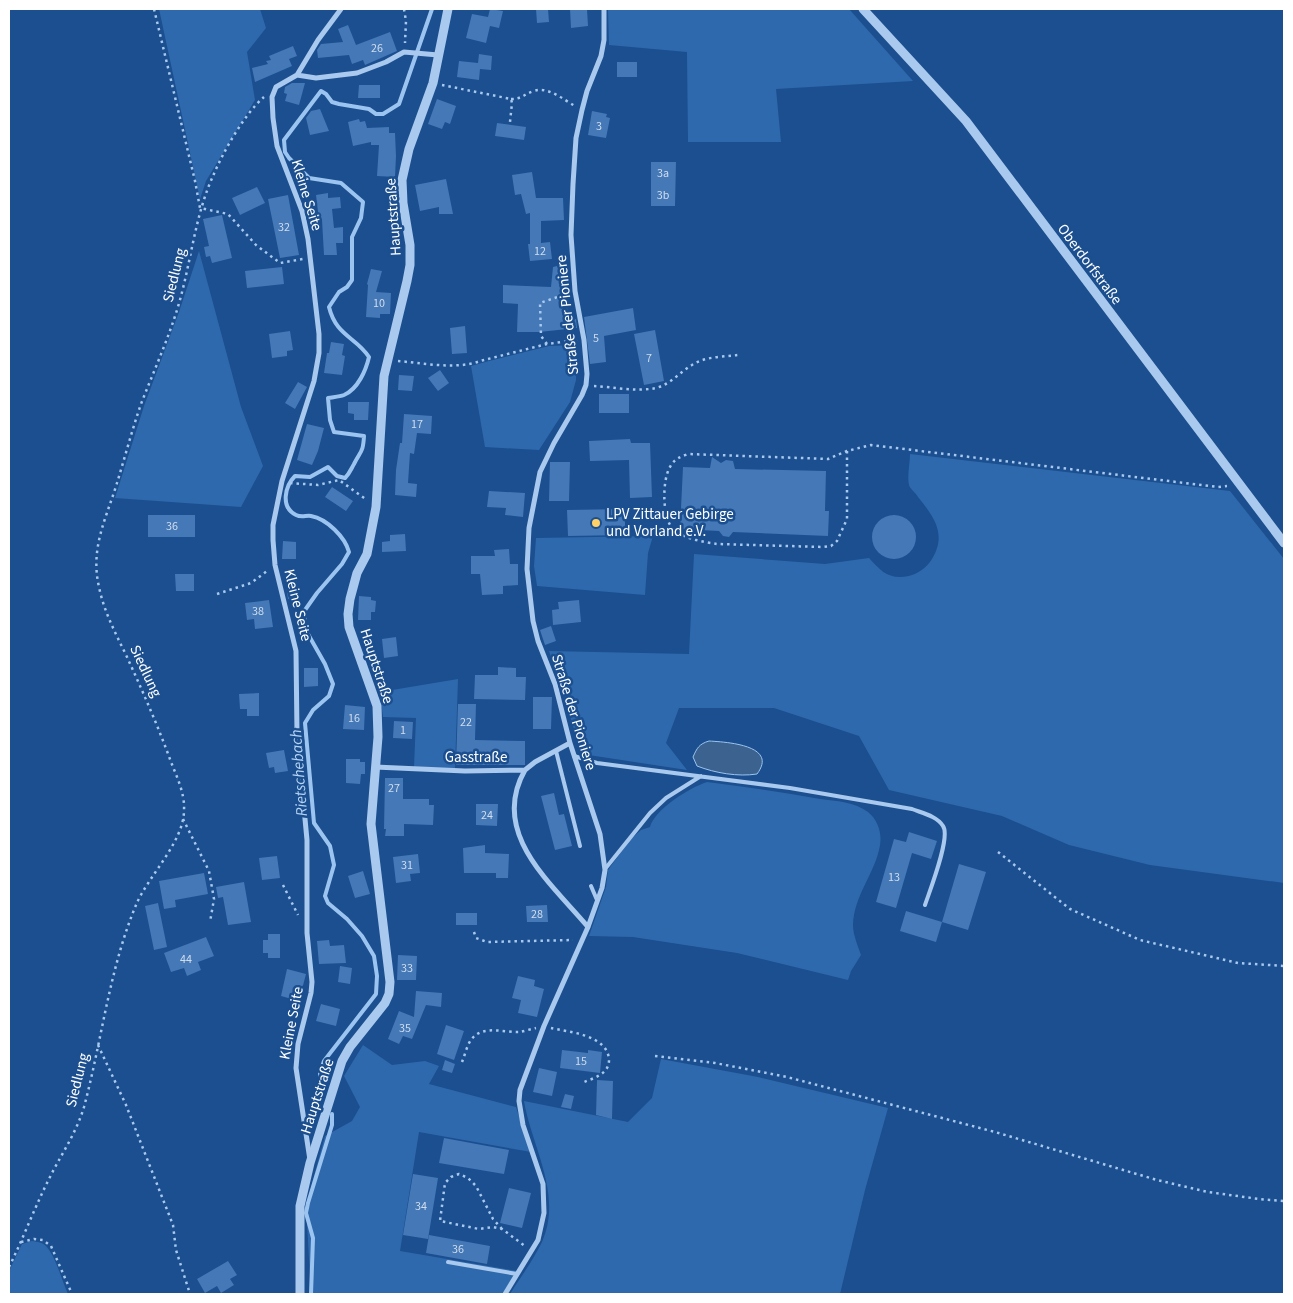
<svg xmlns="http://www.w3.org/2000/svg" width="1293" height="1303" viewBox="0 0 1293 1303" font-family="'Source Sans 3',sans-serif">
<rect width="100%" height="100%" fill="#1b4f8f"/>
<path fill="#2e69ad" d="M159 9H260L266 28 247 52 255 100 206 181 200 199Z
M608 9H849L913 81 776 89 781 142H688L687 52 609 45Z
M199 251 241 407 263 466 241 507 115 498 144 406 179 312Z
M577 345 576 380 570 402 539 450 485 447 471 366 489 361 549 346Z
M910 454 1230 491 1284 559V883L1150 865 1069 845 1002 816 889 790 859 736 774 708H679L666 743 687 770 582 754 549 651 689 654 694 554 825 564 869 558C879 569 886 577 900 577 912 577 923 571 930 562 948 536 935 518 918 497 916 493 910 489 909 485 907 476 910 463 910 454Z
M653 536 648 553 645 595 537 586 534 566 536 538Z
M458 679 455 769 414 767 416 718 383 717 380 692Z
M707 782C745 787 783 792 820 799 836 801 855 802 868 812 879 821 883 836 879 850 873 876 854 896 853 925 853 935 858 946 861 955L851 971 848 980 737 953 633 937 589 936 606 887 608 870 630 840 641 830 650 827C655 809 689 788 707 782Z
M363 1045 392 1065 425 1061 439 1066 429 1084 516 1107 531 1152 419 1132 400 1251 517 1271 502 1294H311L307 1223 312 1183 325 1136 352 1121 360 1107 344 1076Z
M661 1059 758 1077 888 1108 865 1190 840 1294H510C520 1278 534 1259 542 1242 563 1194 532 1148 524 1101L628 1122 652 1098Z
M32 1241C38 1242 42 1242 46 1246 56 1257 62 1281 68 1294H9V1271L22 1244Z"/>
<path fill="#3c6290" stroke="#9cc4f0" d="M709 741C726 742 779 745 757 774 738 777 715 773 697 766L693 757C697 748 699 744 709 741Z"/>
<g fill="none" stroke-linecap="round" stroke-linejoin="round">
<path stroke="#9cc4f0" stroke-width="4" d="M321 1085 320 1073 324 1061 376 994 377 976 374 956 362 936 347 919 328 903 325 896 334 865 330 846 314 823 305 723 313 710 329 696 333 684 325 664 304 627 305 610 317 593 342 564 349 552C345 537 327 519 311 516 306 515 302 518 296 515 280 507 285 486 295 476L310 477 328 467 337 476 345 478C350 473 351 469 354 464 361 450 363 453 364 436L334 432 330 420 328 398C333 397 339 397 344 395 358 389 366 370 369 357 356 337 336 336 329 307L339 292 347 287 352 280V237L361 218 363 202 341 183 309 178 289 158 285 152 284 140 321 91 326 94 332 102 339 104 369 109 376 114H383L399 104 432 9
M311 1294 313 1238 306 1213 308 1203 332 1125V1114"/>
</g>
<path fill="#4478b7" d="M490 9 503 11 499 28 490 26 486 43 466 38 472 14 488 17Z
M536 9H548L549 22 537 23Z
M570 9H587L588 26 571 28Z
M348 25 356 45 390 32 397 51 365 65 363 60 352 64 349 55 318 58 317 50 321 44 343 42 338 29Z
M293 46 297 56 289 59 292 66 255 82 252 68 268 64 266 61 271 60 269 56Z
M479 54 492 56 491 70 480 69 479 80 457 77 459 61 478 63Z
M617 62H637V77H617Z
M292 83H305L299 105 285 101 287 94 284 93 285 87Z
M359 85H380V98H358Z
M437 99 456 106 450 124 445 122 442 129 428 124Z
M320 109 329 131 310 135 306 118 311 111Z
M592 111 607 114 606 117 610 118 606 138 588 135Z
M359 119 360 122 365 121 367 128 389 127V133H395L396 156 395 177 377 176 379 145H371V142L353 146 348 122Z
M497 123 526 127 524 140 495 136Z
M651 162H676L675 206H651Z
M532 172 536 198H563L564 220 541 221V243L550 242 552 259 530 261 528 244H530V213L526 214 521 194 515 195 512 175Z
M446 179 453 214H439V207L420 211 415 185Z
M257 187 265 203 240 215 232 198Z
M328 193V198L340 197 341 208 332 209 334 228 343 227V243H336L337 255H324L322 220H319L316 195Z
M288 195 299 255 280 258 268 199Z
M222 215 232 258 212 263 210 256 206 257 204 247 209 246 203 219Z
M565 264 563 302 566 301 569 320 576 319 577 328 539 332H517L518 304 503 303V285L551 287 553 267Z
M282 267 284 284 247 288 245 271Z
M371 269 382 271 376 292 391 293 390 314H380V318L366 317 368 285 367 284Z
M633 308 636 330 604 336 606 362 590 364 584 317Z
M465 326 467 353 452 354 450 328Z
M655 330 664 381 644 385 634 334Z
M290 331 293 350 287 351V356L272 358 269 334Z
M331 342 344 344 342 355 345 356 342 375 324 373 327 353H329Z
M440 370 449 383 438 391 428 378Z
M399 375 414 376 412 391 398 390Z
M298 382 307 387 295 409 285 403Z
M599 394H629V413H599Z
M348 402H369L368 420H354V414L348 413Z
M404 414 432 416 431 434 417 433 414 454 410 453 408 483 417 484 416 497 395 495 396 470 400 443H402Z
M307 424 324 428 318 451 312 465 297 460Z
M630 439 631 443H650L652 497 630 498 629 460 590 461 589 441Z
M712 457 721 463 726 460 733 461 735 469 826 471 825 511H829L828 536 733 532 729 537 723 536 719 531 680 529 683 467 710 468Z
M550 462H570L569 501H549Z
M332 487 353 501 346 511 325 497Z
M489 491 525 493 523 517 505 515 506 508 487 507Z
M625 509V535L568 536 567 510Z
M148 515H195V537H148Z
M872 537a22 22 0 1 1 44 0a22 22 0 1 1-44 0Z
M405 534 406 551 382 552V542L390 541V535Z
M283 541 296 542V559H282Z
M509 549 510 564H518V585L503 586V594L482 595 480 574H471V556H495L494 550Z
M175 574H194V591H176Z
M296 576 298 598 288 599 285 577Z
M359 596 371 597V600L376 601 375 612H371V620H358Z
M269 600 273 627 255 629 254 619 247 620 245 603Z
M579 600 581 622 553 625 552 610 559 609 558 602Z
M551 626 556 641 545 645 540 630Z
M396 637 398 656 384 658 382 639Z
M498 667 516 668V677H526L525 700 474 699 475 675H498Z
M304 668H318V686L304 687Z
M259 693V716H247V709H240L239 694Z
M533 697H552L551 729H533Z
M458 704H476L475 740 525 741V765H456Z
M345 705 365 707 364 730 343 729Z
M394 721 413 722 412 739 393 738Z
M284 750 288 771 275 773 274 767 269 768 266 753Z
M346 759H360V762H365V774H361L360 784 346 783Z
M385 778H403V799H429V805H434L433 825 404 824V836H385L386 829H384Z
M554 793 559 815 564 814 572 846 555 850 541 796Z
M476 804H498L497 826 476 825Z
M909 832 937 841 931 859 912 853 896 908 876 902 894 839 906 842Z
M485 845V853L509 854 508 878H496V873H464L463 848Z
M418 854 420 873 410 874 411 881 396 883 393 857Z
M277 856 280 878 262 880 259 858Z
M959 864 986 872 968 930 942 922Z
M363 871 370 894 355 898 348 876Z
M204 873 208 894 175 900 176 907 164 909 159 881Z
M244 882 251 922 228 925 223 897 218 898 216 887Z
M158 903 167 947 154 950 145 906Z
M547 905 548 922H527L526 906Z
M906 911 942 922 936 942 900 931Z
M456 913H477V925H456Z
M268 934H280V958H268V953H263V940H268Z
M206 937 214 956 198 962 201 970 187 976 184 968 171 972 164 953Z
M329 940 330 946 344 945 346 963 319 964 317 941Z
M398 955 417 956 416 980H397Z
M340 966 352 968 350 984 338 982Z
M287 969 306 974 299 1001 281 996Z
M518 976 535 980 534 986 544 989 537 1017 518 1013 521 1000 512 998Z
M416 991 442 993 441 1007 426 1005 412 1039 403 1036 399 1044 388 1039 399 1011 414 1017Z
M321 1004 340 1009 336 1026 316 1021Z
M446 1025 464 1031 454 1060 437 1054Z
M562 1050 588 1053V1050L602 1052 600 1073 560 1068Z
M445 1060 455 1064 452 1073 442 1070Z
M539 1068 557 1072 552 1096 533 1092Z
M597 1080 613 1081 612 1119 596 1115Z
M565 1094 574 1096 571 1109 561 1107Z
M444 1138 509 1150 504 1174 439 1163Z
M413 1174 438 1178 428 1239 403 1235Z
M509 1188 531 1193 522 1228 500 1223Z
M429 1235 490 1246 487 1264 426 1253Z
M228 1261 237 1275 230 1279 234 1285 221 1293 217 1286 205 1293 197 1279Z"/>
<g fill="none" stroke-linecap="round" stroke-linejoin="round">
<path stroke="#a9c9ee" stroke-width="2.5" stroke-dasharray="2.5 4" stroke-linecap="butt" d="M154 9 195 181 200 208 228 214 256 245 280 263 303 259
M404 9 406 21 405 43
M442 85 511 99 512 103 510 122
M511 99C522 99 524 94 534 91 548 86 564 100 575 106
M547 344 541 336 540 303 569 293
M398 361C422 363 457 370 480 361L547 344 577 340
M594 386C613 387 637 392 656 388 671 384 680 372 692 365 706 356 723 357 738 355
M847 451V519L837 541 831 546 823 547 717 544C704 542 684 539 673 529 662 518 662 480 670 467 674 459 680 457 688 454L828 459 847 451 871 445 1218 487 1227 486
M290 483 318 485 339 480 367 500
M217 594 251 583 267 571
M183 819 209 871 214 899 210 922
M998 852 1070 909 1140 940 1238 963 1284 966
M283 885 298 915
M474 932 476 938 487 942 573 940
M551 1028C569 1032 608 1035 609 1060 609 1074 594 1078 584 1082
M98 1045 126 1105 173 1225 176 1250 190 1294
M655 1056 715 1063 787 1077 995 1132 1157 1180 1208 1192 1259 1199 1284 1201
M462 1062C465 1055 467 1045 471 1040 482 1024 504 1033 520 1032 525 1031 531 1029 536 1028
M502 1229 493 1219 476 1186 468 1178 459 1174 451 1177 445 1183 440 1221 479 1229 493 1227 502 1229 525 1246
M21 1242 34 1239 43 1240 51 1246 72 1294
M9 1267C23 1239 34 1209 48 1181 60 1156 76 1134 84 1107 102 1040 109 970 136 905 148 876 184 842 184 810 185 794 177 777 171 762 158 726 143 692 127 657 116 634 104 612 99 587 90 548 106 519 117 483 125 457 132 430 141 404 153 373 167 342 177 310 191 265 194 218 213 176 223 152 245 113 264 97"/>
<path stroke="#a9c9ee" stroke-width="4" d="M556 751 580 846
M574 756 597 763 790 788 912 809C922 813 937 816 943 826 951 837 930 890 925 905
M605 869 650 813 666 798 701 776
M591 886 597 900
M448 1262 517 1274"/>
<path stroke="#a9c9ee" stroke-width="5" d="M297 75 316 78 357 73 386 62 404 52 438 55
M375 767 465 771 525 770 535 762 570 743
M525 770C489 833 551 883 588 927
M310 1160 296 1068 298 1044 311 993 312 982 307 933V840L297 734 296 651 275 565 273 540V525L282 481 314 381 319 353V334L308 239 302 211 277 146 273 118 272 97 276 87 297 75 318 40 341 9
M505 1294 538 1240 544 1213 543 1184 523 1125 519 1101 520 1090 544 1026 588 927 602 888 605 870 600 834 570 743 555 684 538 641 533 621 527 569 529 528 540 472 554 443 582 395 586 385 587 374 584 340 575 291 571 235 573 184 576 138 582 110 587 91 601 56 604 40V9"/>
<path stroke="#a9c9ee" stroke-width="9" d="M863 9 966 121 1284 543
M300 1294V1206L310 1163 342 1061 350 1047 385 1003 389 994 390 982 371 824 378 737 377 706 349 627 348 614 350 599 357 573 367 554 376 507 384 376 407 281 410 265V245L403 203 402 180 409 149 433 83 448 9"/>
</g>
<circle fill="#ffd166" stroke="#1b4f8f" stroke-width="2" cx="596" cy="523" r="5"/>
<g text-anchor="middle" stroke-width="5" stroke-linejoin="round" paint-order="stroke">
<g font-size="12" fill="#d0dded">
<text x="377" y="52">26</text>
<text x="599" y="130">3</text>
<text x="663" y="177">3a</text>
<text x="663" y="199">3b</text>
<text x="284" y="231">32</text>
<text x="540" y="255">12</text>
<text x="379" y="307">10</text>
<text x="596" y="342">5</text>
<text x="649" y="362">7</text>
<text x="417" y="428">17</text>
<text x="172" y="530">36</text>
<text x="258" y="615">38</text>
<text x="354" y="722">16</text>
<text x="466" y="726">22</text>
<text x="403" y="734">1</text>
<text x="394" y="792">27</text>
<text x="487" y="819">24</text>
<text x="407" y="869">31</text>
<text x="894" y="881">13</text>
<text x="537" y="918">28</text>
<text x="186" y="963">44</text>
<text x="407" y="972">33</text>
<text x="405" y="1032">35</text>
<text x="581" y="1065">15</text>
<text x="421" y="1210">34</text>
<text x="458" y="1253">36</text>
</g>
<g font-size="15" fill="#fff" stroke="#1b4f8f">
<text transform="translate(307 195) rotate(73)" y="5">Kleine Seite</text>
<text transform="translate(393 217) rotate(-94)" y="5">Hauptstraße</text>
<text transform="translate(1090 264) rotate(53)" y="5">Oberdorfstraße</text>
<text transform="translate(174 275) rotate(-76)" y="5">Siedlung</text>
<text transform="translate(567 315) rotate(-96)" y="5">Straße der Pioniere</text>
<text transform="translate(298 605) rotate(76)" y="5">Kleine Seite</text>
<text transform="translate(377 666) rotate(72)" y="5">Hauptstraße</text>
<text transform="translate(146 671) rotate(65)" y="5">Siedlung</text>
<text transform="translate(574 712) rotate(73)" y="5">Straße der Pioniere</text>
<text x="476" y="762">Gasstraße</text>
<text transform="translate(291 1023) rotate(-79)" y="5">Kleine Seite</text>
<text transform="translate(77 1080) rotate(-76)" y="5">Siedlung</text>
<text transform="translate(317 1096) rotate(-72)" y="5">Hauptstraße</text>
</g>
<g font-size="15" fill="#fff" stroke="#1b4f8f" text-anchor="start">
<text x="606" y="519">LPV Zittauer Gebirge<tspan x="606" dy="17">und Vorland e.V.</tspan></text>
</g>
<g font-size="16" font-style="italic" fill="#b5d3f5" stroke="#1b4f8f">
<text transform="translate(298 773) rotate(-94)" y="6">Rietschebach</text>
</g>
</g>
<rect width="1293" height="1303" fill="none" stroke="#ffffff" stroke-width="20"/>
</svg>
